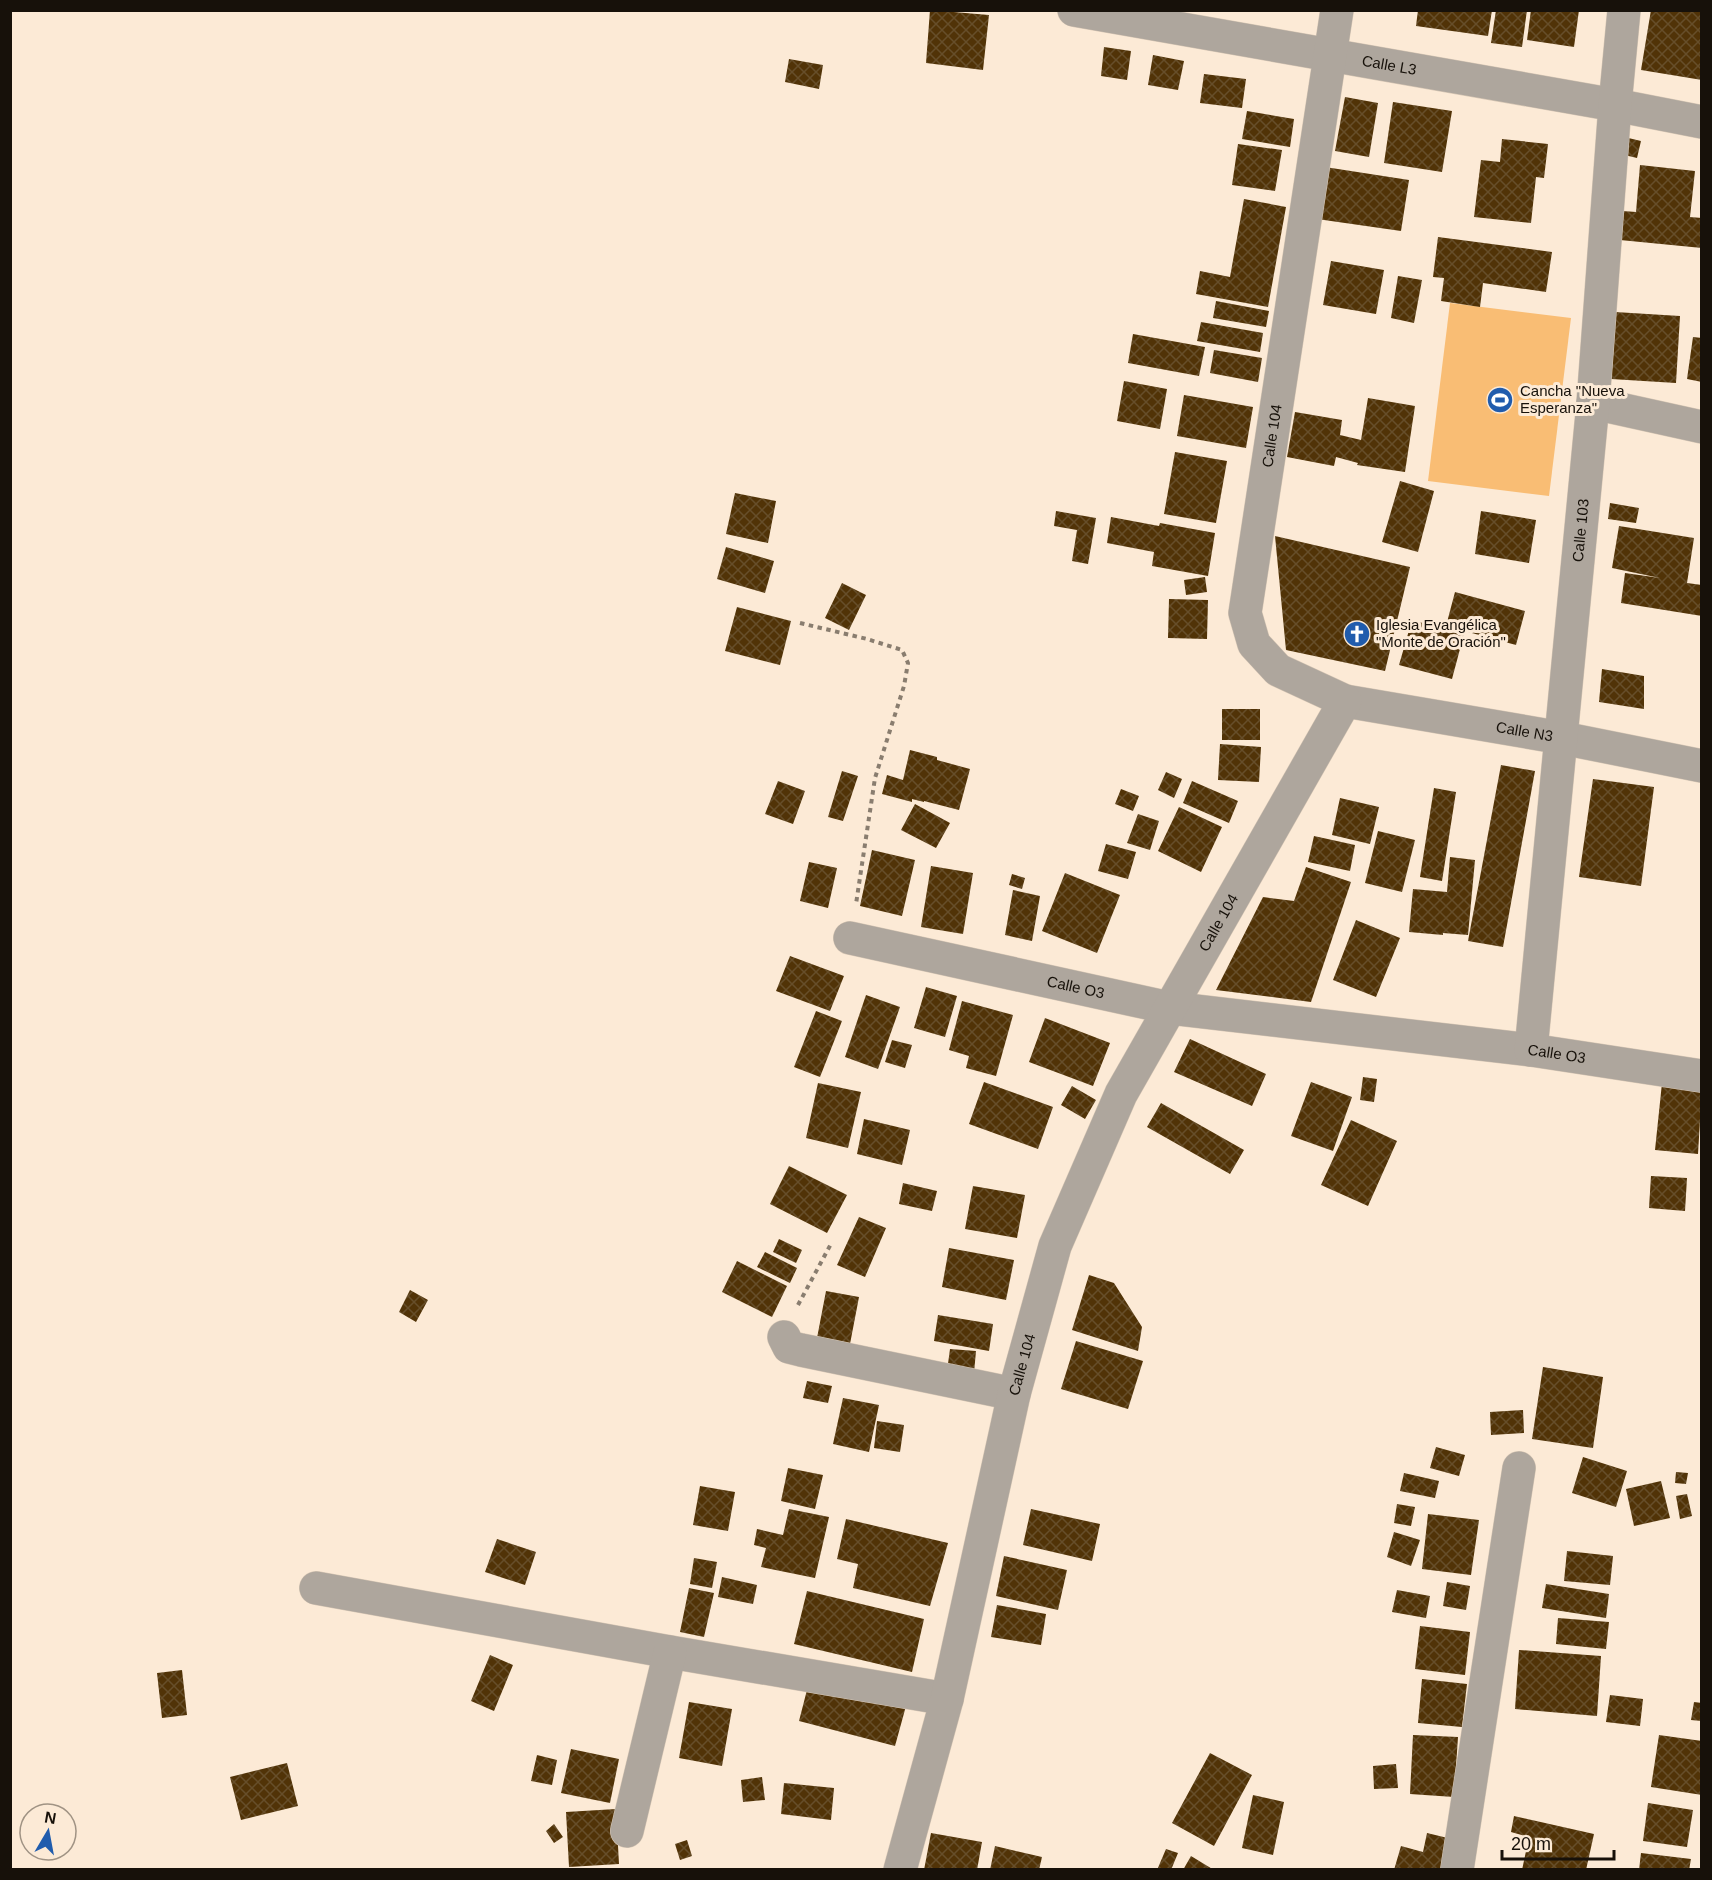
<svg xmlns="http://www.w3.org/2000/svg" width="1712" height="1880" viewBox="0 0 1712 1880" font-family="Helvetica,sans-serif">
<defs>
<pattern id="building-cross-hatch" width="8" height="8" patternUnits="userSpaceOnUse" patternTransform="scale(1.5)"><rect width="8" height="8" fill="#513307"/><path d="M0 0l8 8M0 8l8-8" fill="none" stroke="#664e2a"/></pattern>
</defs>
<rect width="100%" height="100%" fill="#fcead6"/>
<path fill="#f9bd74" d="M1450 303 1571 318 1549 496 1428 481Z"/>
<path fill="url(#building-cross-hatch)" d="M930 10 989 15 983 70 926 63Z
M1418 10H1492L1488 36 1416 26Z
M1496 10H1527L1522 47 1491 43Z
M1531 10H1579L1574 47 1527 40Z
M1651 10H1702V80L1641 70Z
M1104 47 1131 51 1127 80 1101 76Z
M1153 55 1184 61 1178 90 1148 85Z
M789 59 823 65 819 89 785 82Z
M1204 74 1246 79 1242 108 1200 103Z
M1345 97 1378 103 1369 157 1335 151Z
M1393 102 1452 111 1442 172 1384 163Z
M1247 111 1294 119 1290 147 1242 139Z
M1620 136 1641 141 1637 158 1616 153Z
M1502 139 1548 144 1544 178 1536 177 1531 223 1474 217 1481 160 1500 162Z
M1238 144 1282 150 1275 191 1232 185Z
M1640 165 1695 171 1690 217 1702 218V248L1620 240 1623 211 1636 212Z
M1325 167 1409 180 1401 231 1317 219Z
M1244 199 1286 207 1268 307 1196 294 1200 271 1230 277Z
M1438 237 1552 252 1546 292 1483 283 1480 307 1441 301 1444 278 1433 277Z
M1331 261 1384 270 1376 314 1323 305Z
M1398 276 1422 280 1414 323 1391 318Z
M1216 301 1269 311 1266 327 1213 318Z
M1615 312 1680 316 1676 383 1611 379Z
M1201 322 1263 333 1260 352 1197 341Z
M1133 334 1205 347 1199 376 1128 363Z
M1693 337 1702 338V382L1687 379Z
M1214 350 1262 358 1258 382 1210 373Z
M1124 381 1167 389 1160 429 1117 421Z
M1184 395 1253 407 1246 448 1177 436Z
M1368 398 1415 406 1405 472 1357 465 1358 463 1336 457 1334 466 1287 457 1295 412 1342 420 1340 435 1361 440Z
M1175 452 1227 461 1216 523 1164 514Z
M1400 481 1434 491 1418 552 1382 542Z
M735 493 776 501 768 543 726 534Z
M1610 503 1639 508 1636 523 1608 519Z
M1056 511 1096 518 1088 564 1072 561 1077 530 1054 526Z
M1481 511 1536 520 1529 563 1475 554Z
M1111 517 1159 526 1160 523 1215 533 1208 576 1152 566 1154 552 1107 543Z
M1619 526 1694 538 1687 583 1702 585V616L1621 603 1625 573 1660 578 1612 568Z
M1275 536 1410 567 1385 671 1286 650Z
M726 547 774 561 765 593 717 579Z
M1205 577 1207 592 1186 595 1184 580Z
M842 583 866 595 849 630 825 618Z
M1455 592 1525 611 1516 645 1446 626Z
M1169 599 1208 600 1207 639 1168 638Z
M737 607 791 621 780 665 725 651Z
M1412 620 1464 634 1452 679 1399 665Z
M1602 669 1644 676V709L1599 702Z
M1222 709H1260V740H1222Z
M1220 744 1261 747 1259 782 1218 780Z
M910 750 937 757V760L970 769 959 810 924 801V802L912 799V802L882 794 887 775 903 780Z
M1501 765 1535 771 1503 947 1468 941Z
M842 771 858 776 843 821 828 817Z
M1166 772 1182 779 1174 798 1158 790Z
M1593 779 1654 787 1641 886 1579 877Z
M778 781 805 791 793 824 765 814Z
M1192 781 1238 801 1229 823 1183 803Z
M1434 788 1456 792 1442 881 1420 877Z
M1121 789 1139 796 1133 811 1115 804Z
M1340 798 1379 807 1370 844 1332 835Z
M915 804 950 823 936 848 901 830Z
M1179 807 1222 827 1201 872 1158 851Z
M1138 814 1159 821 1150 850 1127 843Z
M1378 831 1415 840 1402 892 1365 883Z
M1314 836 1355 845 1350 871 1308 862Z
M1106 844 1136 852 1128 879 1098 871Z
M872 850 915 860 902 916 860 906Z
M1450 857 1475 860 1468 935 1443 933V935L1409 932 1413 889 1447 892Z
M809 862 837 868 828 908 800 901Z
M931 866 973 873 963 934 921 927Z
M1306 867 1351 882 1311 1002 1216 990 1263 897 1294 901Z
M1065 873 1120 895 1097 953 1042 931Z
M1012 874 1025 878 1022 889 1009 885Z
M1013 890 1040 896 1032 941 1005 935Z
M1356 920 1400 938 1376 997 1333 980Z
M790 956 844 976 830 1011 776 991Z
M926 987 957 996 945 1037 914 1028Z
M866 995 900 1007 878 1069 845 1057Z
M962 1001 1013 1015 996 1076 966 1068 969 1056 949 1050Z
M816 1011 842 1021 820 1077 794 1067Z
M1045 1018 1110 1043 1093 1086 1029 1062Z
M1190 1039 1266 1074 1252 1106 1174 1072Z
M892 1040 912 1045 905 1068 885 1062Z
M1363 1077 1377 1079 1374 1102 1360 1100Z
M984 1082 1053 1107 1038 1149 969 1124Z
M1311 1082 1352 1097 1333 1151 1291 1136Z
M818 1083 861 1092 848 1148 806 1138Z
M1662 1083 1702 1087 1698 1154 1655 1150Z
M1072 1086 1096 1100 1085 1119 1061 1105Z
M1161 1103 1244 1150 1230 1174 1147 1127Z
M864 1119 910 1130 902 1165 857 1154Z
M1351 1120 1397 1141 1368 1206 1321 1185Z
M789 1166 847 1195 827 1233 770 1204Z
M1651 1176 1687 1178 1685 1211 1649 1208Z
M903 1183 937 1191 932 1211 899 1204Z
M973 1186 1025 1195 1017 1238 965 1229Z
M859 1217 886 1228 865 1277 837 1265Z
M779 1239 802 1250 796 1263 773 1252Z
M949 1248 1014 1260 1006 1300 942 1287Z
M765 1252 797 1268 790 1283 757 1267Z
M737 1261 787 1286 772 1317 722 1292Z
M1089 1275 1114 1283 1142 1327 1138 1351 1072 1330Z
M410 1290 428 1300 416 1322 399 1312Z
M826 1291 859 1297 850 1344 817 1338Z
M938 1315 993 1324 989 1351 934 1341Z
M1076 1341 1143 1361 1128 1409 1061 1389Z
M950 1349 976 1351 974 1373 947 1371Z
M1543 1367 1603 1377 1593 1448 1532 1439Z
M807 1381 832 1386 828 1403 803 1398Z
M843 1398 879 1405 869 1452 833 1444Z
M1523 1410 1524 1433 1491 1435 1490 1412Z
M877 1421 904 1425 900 1452 874 1448Z
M1436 1447 1465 1455 1459 1476 1430 1468Z
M1583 1457 1627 1471 1616 1507 1572 1493Z
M788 1468 823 1475 815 1509 781 1501Z
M1676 1472 1688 1473 1686 1484 1675 1483Z
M1404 1473 1439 1481 1435 1498 1400 1491Z
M1661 1481 1670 1518 1634 1526 1626 1489Z
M700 1486 735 1492 728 1531 693 1525Z
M1687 1494 1692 1516 1680 1519 1676 1496Z
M1397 1504 1415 1507 1411 1526 1394 1523Z
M789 1509 829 1517 815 1578 761 1567 766 1548 754 1545 757 1529 783 1535Z
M1031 1509 1100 1524 1092 1561 1023 1545Z
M1428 1514 1479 1520 1471 1575 1422 1569Z
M846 1519 948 1543 930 1606 853 1588 858 1564 837 1559Z
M1394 1532 1420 1540 1411 1566 1387 1557Z
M497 1539 536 1552 525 1585 485 1572Z
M1567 1551 1613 1556 1610 1585 1564 1581Z
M1004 1556 1067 1570 1058 1610 996 1596Z
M694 1558 717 1562 712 1588 690 1584Z
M722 1577 757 1585 753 1604 718 1597Z
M1447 1582 1470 1586 1466 1610 1443 1606Z
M1546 1584 1609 1594 1606 1618 1542 1608Z
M689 1588 714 1593 704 1637 680 1632Z
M1397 1590 1430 1596 1426 1618 1392 1612Z
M807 1591 924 1619 912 1672 794 1644Z
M997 1605 1046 1614 1041 1645 991 1637Z
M1558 1618 1609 1622 1606 1649 1556 1644Z
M1420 1626 1470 1632 1465 1675 1415 1669Z
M1519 1650 1601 1656 1597 1716 1515 1709Z
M490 1655 513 1665 494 1711 471 1701Z
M182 1670 187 1715 162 1718 157 1673Z
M1422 1679 1467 1684 1462 1727 1418 1723Z
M808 1686 906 1706 895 1746 799 1721Z
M1610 1695 1643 1699 1640 1726 1606 1722Z
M689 1702 732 1709 722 1766 679 1758Z
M1694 1702 1702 1703 1701 1721 1691 1720Z
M1413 1735 1458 1737 1454 1797 1410 1794Z
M1659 1735 1702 1741V1795L1651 1787Z
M571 1749 619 1759 610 1803 561 1793Z
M1210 1753 1252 1775 1214 1846 1172 1823Z
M537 1755 557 1760 552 1785 531 1781Z
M287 1763 298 1806 241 1820 230 1777Z
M1396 1764 1398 1788 1374 1789 1373 1766Z
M762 1777 765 1800 743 1802 741 1780Z
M784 1783 834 1788 831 1820 781 1814Z
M1253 1795 1284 1802 1273 1855 1242 1848Z
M1648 1803 1693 1810 1687 1847 1643 1841Z
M616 1809 619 1864 569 1867 566 1812Z
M1514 1816 1594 1834 1586 1870H1522L1529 1837 1511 1832Z
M554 1824 563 1837 554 1843 546 1831Z
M931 1833 982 1842 977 1870H924Z
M1427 1833 1456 1840 1448 1870H1394L1401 1846 1423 1852Z
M687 1840 692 1856 680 1860 675 1844Z
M995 1846 1042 1857 1039 1870H990Z
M1166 1849 1178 1853 1171 1870H1157Z
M1641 1853 1691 1859 1689 1870H1639Z
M1191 1856 1214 1870H1183Z"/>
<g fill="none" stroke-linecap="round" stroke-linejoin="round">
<defs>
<g id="minor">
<path id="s1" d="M1074 10 1615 105 1702 122"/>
<path d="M1593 403 1702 427"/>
<path id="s2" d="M1345 701 1562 738 1702 766"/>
<path id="s3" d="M850 938 1170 1008 1531 1050 1702 1076"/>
<path id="s4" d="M1531 1050 1593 403 1615 105 1624 10"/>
<path d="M784 1337 789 1347 801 1350 1014 1394"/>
<path d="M316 1588 670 1652 947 1699"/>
<path d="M627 1831 670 1652"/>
<path id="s5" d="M900 1870 947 1699 1014 1394 1055 1246 1121 1094 1345 701 1278 670 1254 644 1245 613 1337 10"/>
<path d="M1457 1870 1519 1468"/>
</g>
</defs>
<use href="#minor" stroke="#d7c7b5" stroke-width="34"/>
<path stroke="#897d6f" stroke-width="4" stroke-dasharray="4.5 4.5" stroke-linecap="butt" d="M800 623 867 639 902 650 908 663 904 686 875 778 856 904
M798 1305 832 1242"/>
<use href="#minor" stroke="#aea69d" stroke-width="33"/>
</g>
<defs>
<symbol id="stadium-disc" viewBox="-11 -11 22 22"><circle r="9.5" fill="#205cad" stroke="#fcead6"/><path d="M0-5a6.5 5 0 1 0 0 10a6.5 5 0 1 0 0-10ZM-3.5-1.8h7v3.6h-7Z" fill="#fff"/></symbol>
<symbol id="church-disc" viewBox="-11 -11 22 22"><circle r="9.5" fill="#205cad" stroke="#fcead6"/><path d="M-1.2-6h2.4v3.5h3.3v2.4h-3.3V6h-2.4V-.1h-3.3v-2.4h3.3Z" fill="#fff"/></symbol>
</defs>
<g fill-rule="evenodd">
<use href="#stadium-disc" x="1485" y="385" width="30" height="30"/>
<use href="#church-disc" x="1342" y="619" width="30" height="30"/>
</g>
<g text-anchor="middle" stroke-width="6" stroke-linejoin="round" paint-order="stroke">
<g font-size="15" fill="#17110a" stroke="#fcead6">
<text dy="5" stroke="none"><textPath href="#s1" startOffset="320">Calle L3</textPath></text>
<text dy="5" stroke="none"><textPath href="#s5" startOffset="1582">Calle 104</textPath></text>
<text dy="5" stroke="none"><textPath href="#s4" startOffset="522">Calle 103</textPath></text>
<text dy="5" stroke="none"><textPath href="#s2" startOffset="182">Calle N3</textPath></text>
<text dy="5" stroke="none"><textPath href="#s5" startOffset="1006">Calle 104</textPath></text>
<text dy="5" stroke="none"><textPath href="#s3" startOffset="231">Calle O3</textPath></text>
<text dy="5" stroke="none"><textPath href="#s3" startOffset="717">Calle O3</textPath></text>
<text dy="5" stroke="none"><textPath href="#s5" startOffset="520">Calle 104</textPath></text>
</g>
<g font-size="15" fill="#17110a" stroke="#fcead6" text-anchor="start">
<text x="1520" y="396">Cancha "Nueva<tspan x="1520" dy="17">Esperanza"</tspan></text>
<text x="1376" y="630">Iglesia Evangélica<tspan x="1376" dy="17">"Monte de Oración"</tspan></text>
</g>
</g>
<rect width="1712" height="1880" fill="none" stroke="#17110a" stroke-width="24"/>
<g transform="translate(48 1832) rotate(10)"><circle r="28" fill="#fcead6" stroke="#a09384" stroke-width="1.5"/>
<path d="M0-4.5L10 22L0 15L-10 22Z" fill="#205cad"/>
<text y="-9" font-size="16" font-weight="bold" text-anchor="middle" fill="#17110a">N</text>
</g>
<path d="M1502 1850v9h112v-9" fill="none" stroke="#17110a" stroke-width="3"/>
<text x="1511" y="1850" font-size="18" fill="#17110a" stroke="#fcead6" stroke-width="4.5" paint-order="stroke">20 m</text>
</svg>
